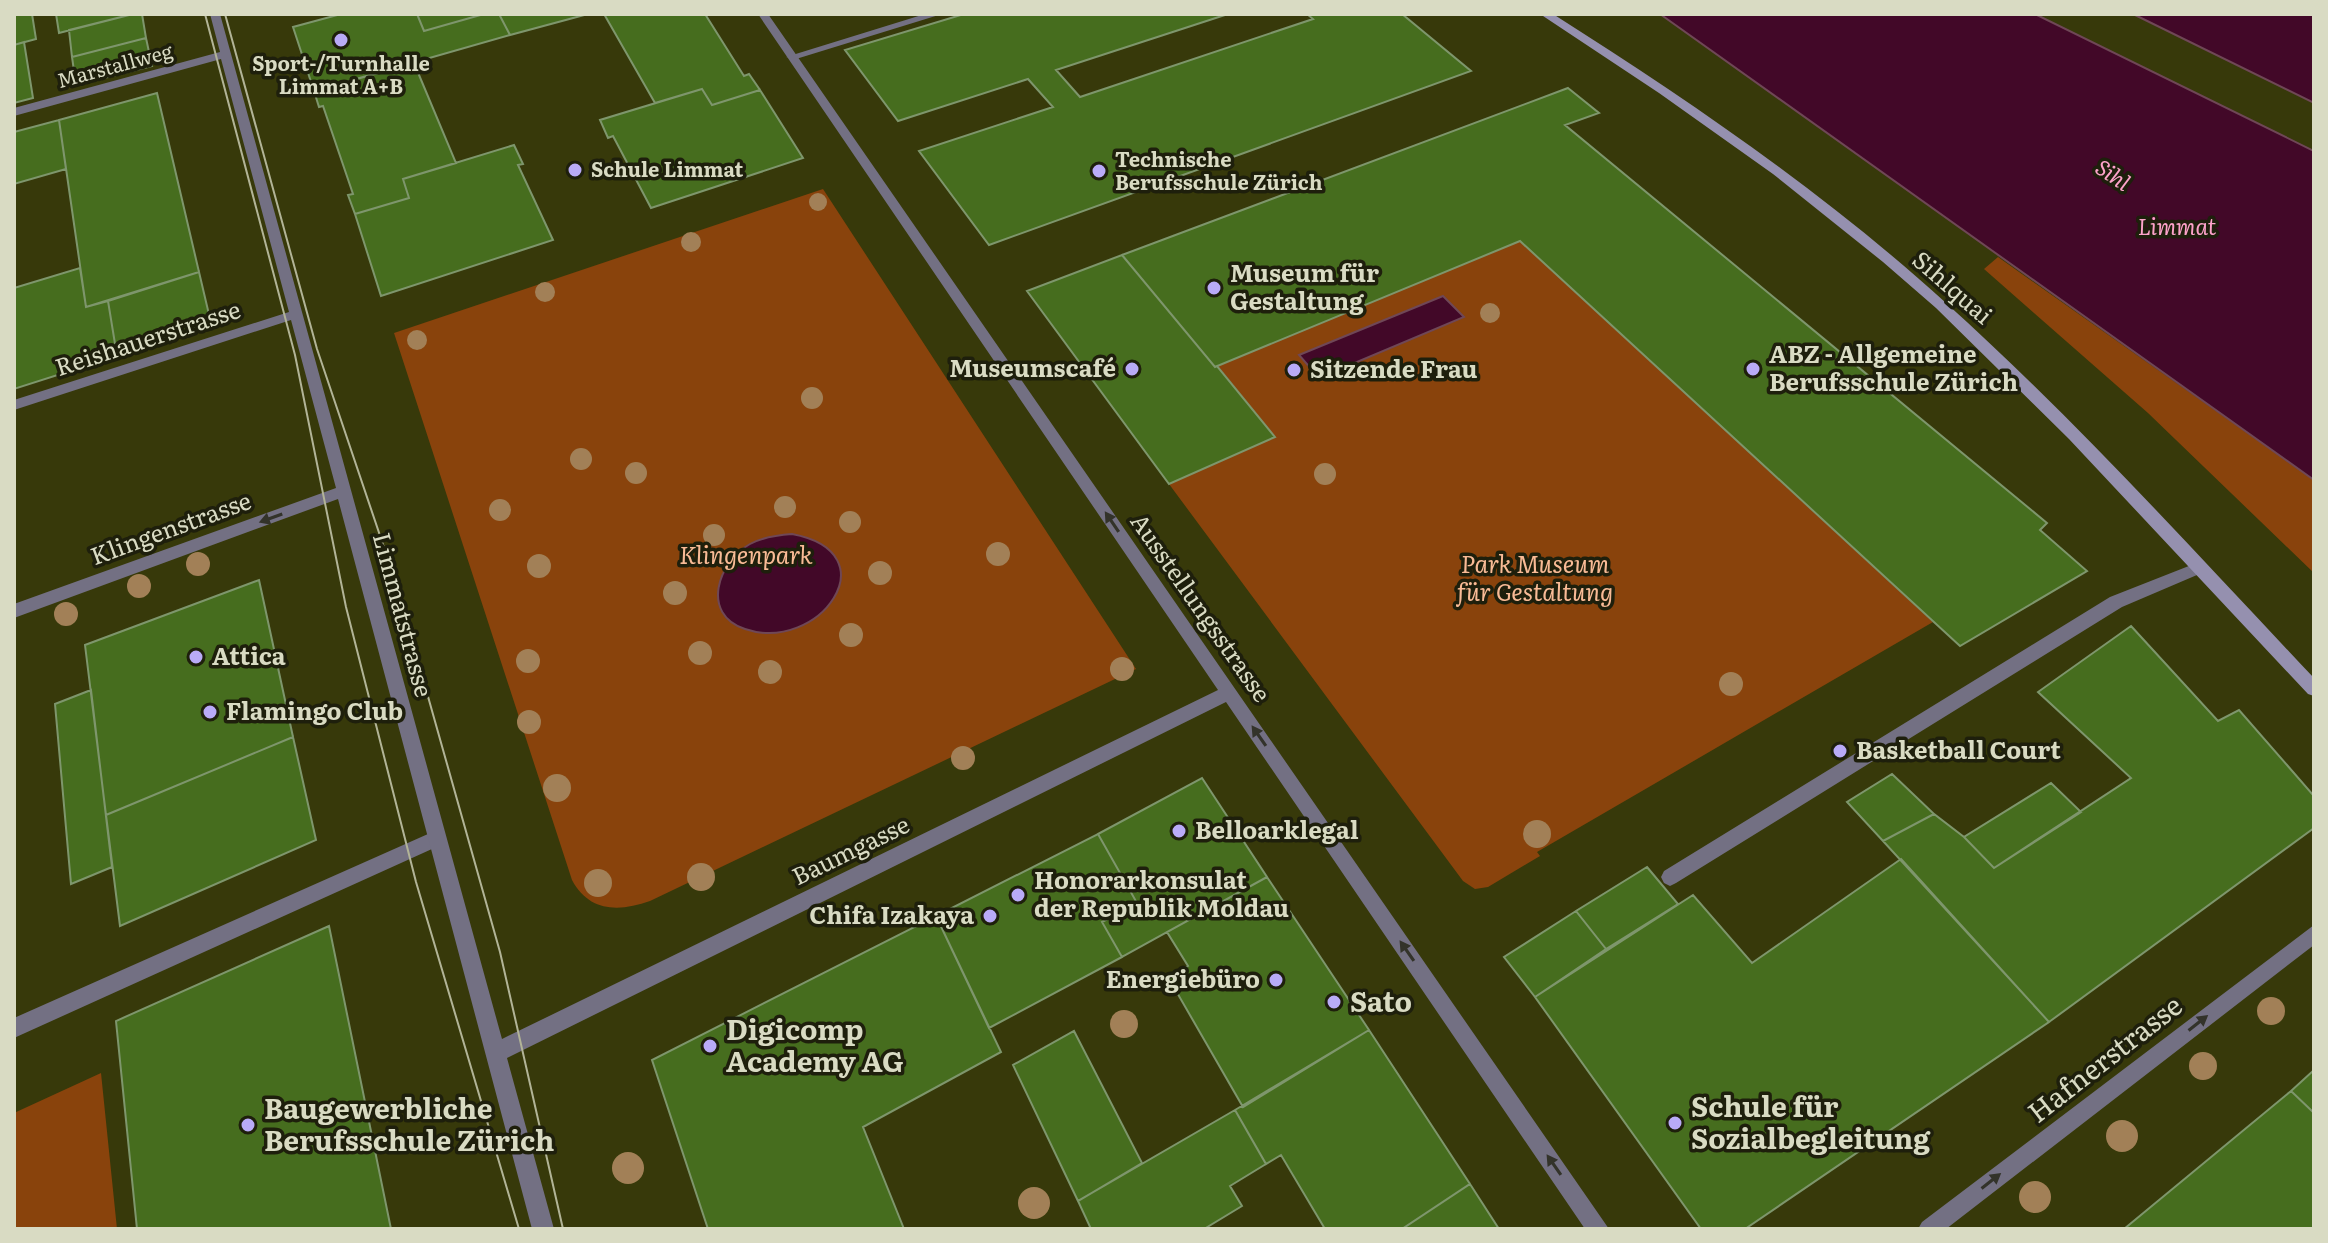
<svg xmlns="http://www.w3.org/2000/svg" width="2328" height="1243" viewBox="0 0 2328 1243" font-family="Literata,serif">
<rect width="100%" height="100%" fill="#37390a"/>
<path fill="#89430c" d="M823 189 1136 669 650 901C619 912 589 912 572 880L394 333Z
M1520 241 1933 622 1537 852 1540 856 1488 887 1475 889 1463 881 1169 484 1275 437 1218 366 1215 367Z
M1998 257 2314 480V573L2148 413 1984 269Z
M101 1073 117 1229H14V1113Z"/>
<path fill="#420828" stroke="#6f4756" stroke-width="2" d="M1660 14H2035L2314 151V480Z
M2133 14H2314V103Z
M1443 296 1464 317 1319 378 1299 355Z
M792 534C892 553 819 654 745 629 700 614 718 562 750 544 763 537 778 535 792 534Z"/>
<path fill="#466d1e" stroke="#7e966c" stroke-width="2" d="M14 14H32L36 39 14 45Z
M56 14H133L59 33Z
M133 14H142L146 38 72 57 69 30Z
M341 14H417L424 31 484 14H499L510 35 314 91 293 27Z
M417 14H484L424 31Z
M499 14H588L510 35Z
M604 14H705L744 76 749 74 760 90 712 105 702 89 655 103Z
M964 14H1228L1056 70 1080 97 1313 19 1307 14H1402L1471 71 989 245 919 151 1053 107 1028 79 898 121 845 50Z
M146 38 152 66 76 85 72 57Z
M24 42 33 98 14 103V45Z
M414 63 456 163 403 179 409 198 355 214 348 195 353 194 323 106 319 107 314 91Z
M1568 88 1599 113 1565 125 2047 523 2040 530 2087 571 1960 646 1520 241 1215 367 1122 255Z
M702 89 712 105 760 90 803 158 651 208 613 136 608 138 600 120Z
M157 93 199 272 86 307 59 120Z
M59 120 66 169 14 184V132Z
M514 145 523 164 518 165 553 240 381 296 355 214 409 198 403 179Z
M1122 255 1215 367 1217 366 1275 437 1169 484 1027 291Z
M80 268 86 307 108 301 117 356 14 389V288Z
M199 272 211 323 117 356 108 301Z
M259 580 293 737 106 815 85 645Z
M2131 626 2218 721 2239 710 2314 796V828L2049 1022 1883 841 1934 814 1964 837 1994 868 2131 778 2038 692Z
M91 690 112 867 71 884 55 704Z
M293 737 316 840 120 926 106 815Z
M1892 774 1934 814 1883 841 1847 802Z
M1202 778 1267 877 1122 957 1102 922 1137 903 1098 834Z
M2051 783 2081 812 1994 868 1964 837Z
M1098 834 1137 903 1102 922 1122 957 989 1028 936 916Z
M1901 859 2049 1022 1745 1229H1701L1535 997 1693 895 1752 963Z
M1647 867 1678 904 1606 949 1576 911Z
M1267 877 1369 1030 1243 1107 1168 977 1188 966 1167 932Z
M1576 911 1606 949 1535 997 1504 957Z
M936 916 1001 1052 863 1127 904 1229H708L652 1060Z
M329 926 391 1229H137L116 1021Z
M1369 1030 1470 1184 1402 1229H1325L1281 1155 1266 1164 1235 1110Z
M1074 1031 1142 1163 1078 1201 1013 1065Z
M2314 1070V1113L2291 1091Z
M2291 1091 2314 1113V1229H2124Z
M1235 1110 1266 1164 1230 1186 1242 1206 1204 1229H1091L1078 1201Z
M1470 1184 1499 1229H1402Z"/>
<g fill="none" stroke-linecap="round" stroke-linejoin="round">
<path fill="#737083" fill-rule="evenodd" d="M925 14H942L796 59 786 57Z
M2199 562 2204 564 2207 568 2204 572 2122 607 1676 883 1670 886 1664 883 1661 877 1664 871 2110 597Z
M437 830 443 832 446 838 443 844 14 1038V1018Z"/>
<path fill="#737083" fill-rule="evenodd" d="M210 14H220L502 1039 1218 690 758 14H768L1609 1229H1585L1226 702 507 1058 554 1229H532L338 499 14 618V604L336 488 291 320 14 410V400L289 312 221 59 14 116V108L220 52Z
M2314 925V945L1946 1229H1918L1922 1222Z"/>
<path fill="#9590af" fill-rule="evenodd" d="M1540 14H1553C1690 101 1825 193 1946 303 2076 420 2194 551 2314 678V696L2308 694 2069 439 1936 308 1883 262 1773 174 1659 93Z"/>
<path stroke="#b2b497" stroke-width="2" d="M205 14 295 355 346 607 416 882 519 1229
M225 14 317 349 396 583 500 952 563 1229"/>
</g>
<g fill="#a28057">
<circle cx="818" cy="202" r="9"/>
<circle cx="691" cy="242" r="10"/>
<circle cx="545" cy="292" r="10"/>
<circle cx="1490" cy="313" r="10"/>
<circle cx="417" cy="340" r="10"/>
<circle cx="812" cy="398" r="11"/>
<circle cx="581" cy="459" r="11"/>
<circle cx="636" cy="473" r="11"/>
<circle cx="1325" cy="474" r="11"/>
<circle cx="785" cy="507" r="11"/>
<circle cx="500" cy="510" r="11"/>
<circle cx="850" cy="522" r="11"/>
<circle cx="714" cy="535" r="11"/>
<circle cx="998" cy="554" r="12"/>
<circle cx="198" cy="564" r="12"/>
<circle cx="539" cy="566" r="12"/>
<circle cx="880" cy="573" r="12"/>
<circle cx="139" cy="586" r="12"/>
<circle cx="675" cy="593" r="12"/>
<circle cx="66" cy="614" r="12"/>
<circle cx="851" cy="635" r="12"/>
<circle cx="700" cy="653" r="12"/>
<circle cx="528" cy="661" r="12"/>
<circle cx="1122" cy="669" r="12"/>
<circle cx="770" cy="672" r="12"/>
<circle cx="1731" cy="684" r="12"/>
<circle cx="529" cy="722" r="12"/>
<circle cx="963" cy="758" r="12"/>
<circle cx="557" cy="788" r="14"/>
<circle cx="1537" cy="834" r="14"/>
<circle cx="701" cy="877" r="14"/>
<circle cx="598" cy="883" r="14"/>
<circle cx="2271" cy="1011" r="14"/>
<circle cx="1124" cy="1024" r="14"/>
<circle cx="2203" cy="1066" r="14"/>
<circle cx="2122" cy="1136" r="16"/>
<circle cx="628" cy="1168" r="16"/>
<circle cx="2035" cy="1197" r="16"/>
<circle cx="1034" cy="1203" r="16"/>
</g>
<defs><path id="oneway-solid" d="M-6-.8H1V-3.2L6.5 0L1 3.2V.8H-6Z" transform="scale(2)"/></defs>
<g fill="#33332a">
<use href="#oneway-solid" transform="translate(271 518) rotate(160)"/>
<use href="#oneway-solid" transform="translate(1112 522) rotate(-124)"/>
<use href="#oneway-solid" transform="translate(1259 736) rotate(-125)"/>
<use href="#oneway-solid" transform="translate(1407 951) rotate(-125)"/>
<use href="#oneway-solid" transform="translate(2198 1023) rotate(-38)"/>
<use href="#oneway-solid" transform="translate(1554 1165) rotate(-125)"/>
<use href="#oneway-solid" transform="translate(1991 1181) rotate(-38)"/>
</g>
<g fill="#b9abf7" stroke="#1e1f0c" stroke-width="3">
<circle cx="341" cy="40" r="8"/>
<circle cx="575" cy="170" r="8"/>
<circle cx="1099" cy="171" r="8"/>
<circle cx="1214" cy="288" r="8"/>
<circle cx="1132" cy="369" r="8"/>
<circle cx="1753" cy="369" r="8"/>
<circle cx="1294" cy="370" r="8"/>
<circle cx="196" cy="657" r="8"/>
<circle cx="210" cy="712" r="8"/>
<circle cx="1840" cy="751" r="8"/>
<circle cx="1179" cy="831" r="8"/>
<circle cx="1018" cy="895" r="8"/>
<circle cx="990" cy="916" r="8"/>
<circle cx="1276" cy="980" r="8"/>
<circle cx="1334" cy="1002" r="8"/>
<circle cx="710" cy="1046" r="8"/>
<circle cx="1675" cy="1123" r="8"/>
<circle cx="248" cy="1125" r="8"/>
</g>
<g text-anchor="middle" stroke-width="7" stroke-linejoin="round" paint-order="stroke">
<g font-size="20" font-weight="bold" fill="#d9dbc3" stroke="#1e1f0c" text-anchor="start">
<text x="341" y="71" text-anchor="middle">Sport-/Turnhalle<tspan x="341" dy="23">Limmat A+B</tspan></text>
<text x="1115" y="167">Technische<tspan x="1115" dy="23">Berufsschule Zürich</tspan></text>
<text x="591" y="177">Schule Limmat</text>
</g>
<g font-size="20" fill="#d9dbc3" stroke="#1e1f0c">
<text transform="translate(115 66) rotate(-15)" y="7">Marstallweg</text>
</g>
<g font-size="22" font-style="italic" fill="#fda2ca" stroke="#1e1f0c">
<text transform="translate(2113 175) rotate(35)" y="8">Sihl</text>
<text x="2177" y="235">Limmat</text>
</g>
<g font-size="24" font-weight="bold" fill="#d9dbc3" stroke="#1e1f0c" text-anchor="start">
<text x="1230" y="282">Museum für<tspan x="1230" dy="28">Gestaltung</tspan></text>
<text x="1769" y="363">ABZ - Allgemeine<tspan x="1769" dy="28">Berufsschule Zürich</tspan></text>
<text x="1116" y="377" text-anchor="end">Museumscafé</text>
<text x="1310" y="378">Sitzende Frau</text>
<text x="212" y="665">Attica</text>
<text x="226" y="720">Flamingo Club</text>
<text x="1856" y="759">Basketball Court</text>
<text x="1195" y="839">Belloarklegal</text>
<text x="1034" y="889">Honorarkonsulat<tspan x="1034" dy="28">der Republik Moldau</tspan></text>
<text x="974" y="924" text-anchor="end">Chifa Izakaya</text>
<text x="1260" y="988" text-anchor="end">Energiebüro</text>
</g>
<g font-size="24" fill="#d9dbc3" stroke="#1e1f0c">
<text transform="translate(1952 288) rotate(41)" y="8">Sihlquai</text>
<text transform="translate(148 339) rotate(-18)" y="8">Reishauerstrasse</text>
<text transform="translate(171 529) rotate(-20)" y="8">Klingenstrasse</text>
<text transform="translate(1200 608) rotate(55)" y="8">Ausstellungsstrasse</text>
<text transform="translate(402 615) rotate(75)" y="8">Limmatstrasse</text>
<text transform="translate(851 851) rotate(-26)" y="8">Baumgasse</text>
</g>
<g font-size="24" font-style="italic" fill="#f9bb96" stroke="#1e1f0c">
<text x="746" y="564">Klingenpark</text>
<text x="1535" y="573">Park Museum<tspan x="1535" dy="28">für Gestaltung</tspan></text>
</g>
<g font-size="28" font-weight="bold" fill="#d9dbc3" stroke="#1e1f0c" text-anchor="start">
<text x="1350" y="1012">Sato</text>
<text x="726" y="1040">Digicomp<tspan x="726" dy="32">Academy AG</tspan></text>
<text x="1691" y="1117">Schule für<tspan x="1691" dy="32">Sozialbegleitung</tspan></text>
<text x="264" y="1119">Baugewerbliche<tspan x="264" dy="32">Berufsschule Zürich</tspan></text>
</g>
<g font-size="28" fill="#d9dbc3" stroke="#1e1f0c">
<text transform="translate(2105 1059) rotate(-38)" y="10">Hafnerstrasse</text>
</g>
</g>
<rect width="2328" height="1243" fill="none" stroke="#d9dbc3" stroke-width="32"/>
</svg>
